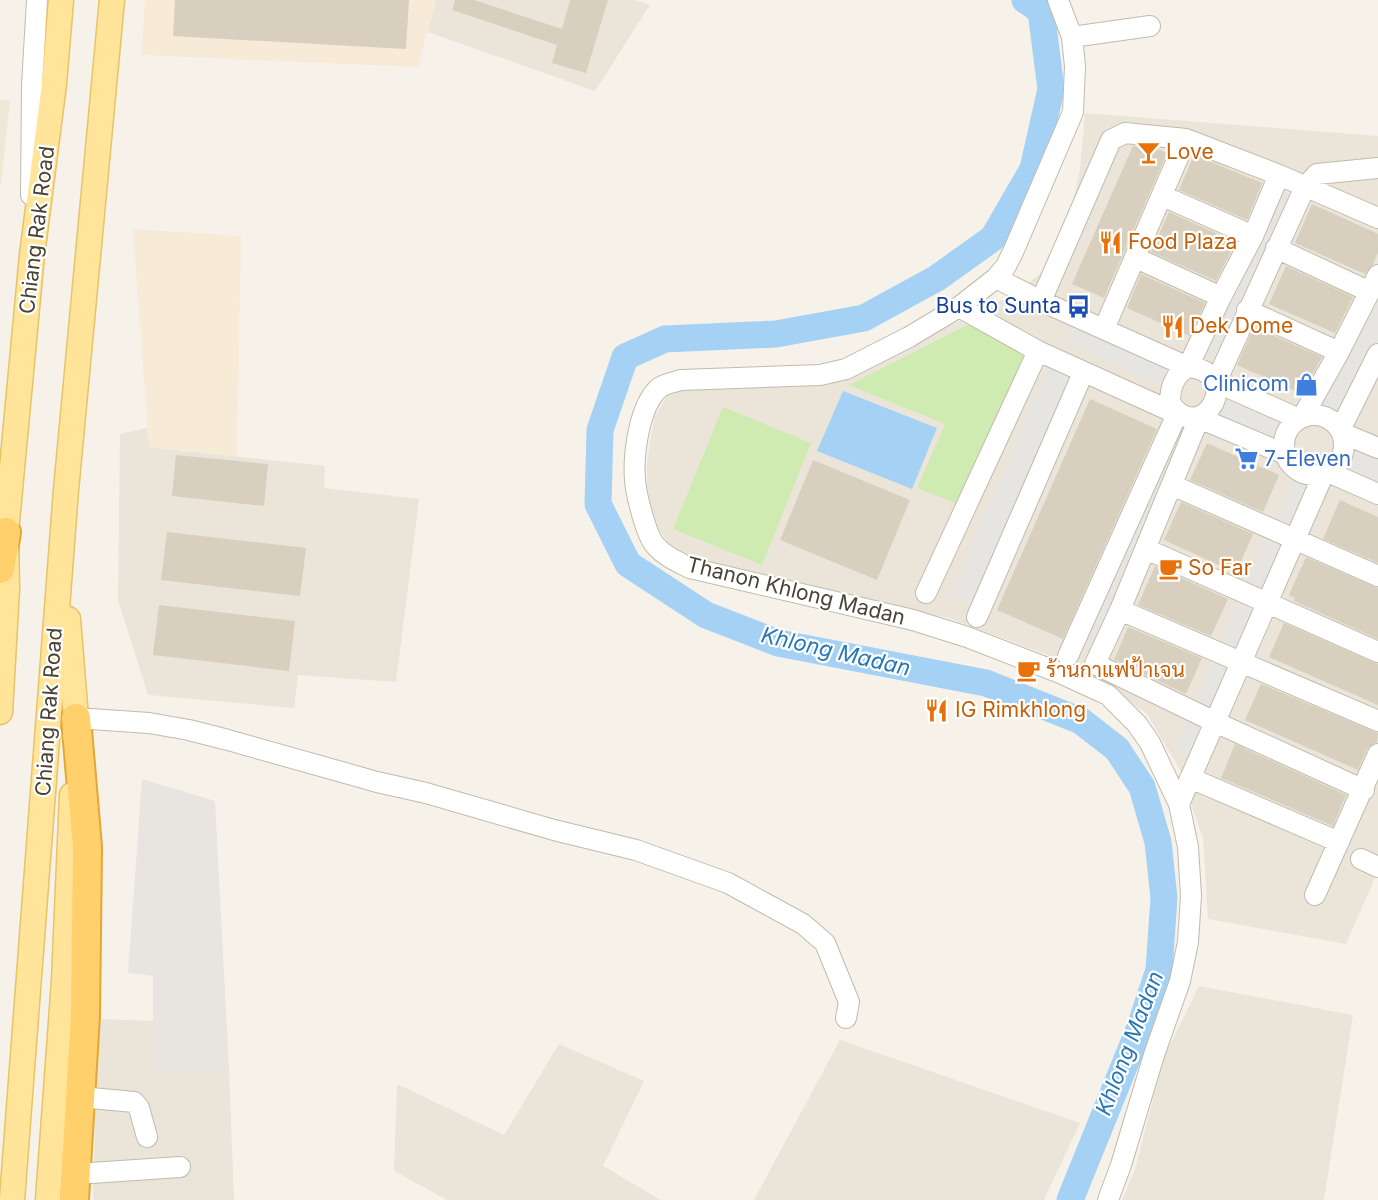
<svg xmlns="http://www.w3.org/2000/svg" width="1378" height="1200" viewBox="0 0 1378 1200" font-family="Inter,Sarabun,sans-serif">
<rect width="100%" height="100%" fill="#f6f2ea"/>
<path fill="#eae5d8" d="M436 0H636L650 5 595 91 428 32Z
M1085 113 1378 136V871L1346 944 1208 919 1203 839 1179 768 1147 714 1086 669 948 618 717 567 674 549 654 524 647 486V462L654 418 667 396 694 387 860 370 1020 291 1049 265 1068 225 1080 169Z
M147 428 149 447 325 466 324 488 419 499 396 682 298 675 294 708 148 695 118 600 120 434Z
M1199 986 1353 1015 1324 1200H1122L1135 1169 1164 1057Z
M98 1019 153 1021V1075L229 1069 234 1200H93Z
M840 1040 1080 1123 1044 1200H754Z
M559 1044 644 1081 603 1166 661 1200H447L394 1171 397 1084 504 1135Z"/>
<path fill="#f7ead6" d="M145 0H436L418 67 141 55Z
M133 229 241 236 237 456 149 447Z"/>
<path fill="#e8e4df" d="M142 779 215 801 229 1069 153 1075V976L128 973Z"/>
<path fill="#efe8d4" d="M0 100H10L1 185H0Z"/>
<path fill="#d0ebb2" d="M973 322 1033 356 963 506 917 488 945 424 849 385Z
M723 407 811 443 762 565 673 529Z"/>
<path fill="#e7e5e2" d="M1278 183 1299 193 1222 361 1201 352Z
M1378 290V345L1343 415 1321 404Z
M1077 319 1185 366 1175 391 1067 344Z
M1050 365 1072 375 973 605 951 595Z
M1211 384 1284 416 1272 444 1199 412Z
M1183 422 1206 432 1105 662 1083 651Z
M1356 444 1378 453V488L1343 473Z
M1295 474 1317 484 1196 757 1174 747Z"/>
<path fill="#a5d2f4" d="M843 391 937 428 912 489 817 451Z"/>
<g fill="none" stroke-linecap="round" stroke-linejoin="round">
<path stroke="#a5d2f4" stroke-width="27" d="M1025 0 1041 11 1051 89 1033 169 993 238 937 278 864 318 776 334 665 339 625 357 600 430 598 504 628 564 706 615 778 643 986 683 1081 721 1117 749 1142 787 1158 842 1164 898 1159 970 1140 1027 1070 1200"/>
</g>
<path fill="#d8cfbf" d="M175 0H409L406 49 173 36Z
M455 0H474L562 29 570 0H608L586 73 552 63 557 45 452 10Z
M1133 146 1154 148 1167 153 1104 298 1072 284Z
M1194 155 1262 183 1247 220 1179 190Z
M1312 204 1378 234V253L1373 264 1365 274 1295 243Z
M1169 212 1236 242 1216 281 1151 252Z
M1286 266 1353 297 1335 333 1269 304Z
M1141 274 1205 303 1190 336 1127 308Z
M1254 327 1322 357 1302 394 1237 365Z
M1090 399 1157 429 1063 639 997 610Z
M1207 443 1279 475 1263 512 1190 480Z
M176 455 268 464 264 506 172 496Z
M813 460 910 500 877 580 780 540Z
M1340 500 1378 517V563L1323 539Z
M1181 502 1253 534 1236 573 1164 540Z
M167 532 306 548 300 596 161 580Z
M1306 557 1378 588V639L1294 601 1295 598 1289 595Z
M1155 566 1228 599 1211 636 1138 605Z
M159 605 295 621 289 671 153 655Z
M1284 623 1378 664V705L1269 657Z
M1128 627 1202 658 1186 694 1114 660Z
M1261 684 1378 733 1377 742 1367 749 1358 770 1245 720Z
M1235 744 1346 795 1333 826 1221 778Z"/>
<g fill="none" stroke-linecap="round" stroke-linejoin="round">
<defs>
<path id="minor" d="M1058 0 1072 37 1075 66 1073 112 1013 252 1006 266 996 278 959 307 909 337 846 369 820 375 681 380C675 382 664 384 659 388 639 406 633 454 635 480 636 494 646 535 655 545 664 556 678 562 690 568L913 620 967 637 1060 673 1108 695 1137 724 1150 743 1179 804 1188 847 1191 896 1188 942 1180 981 1154 1055 1121 1165 1108 1200
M1072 37 1150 26
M31 195 32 85 37 0
M1163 196 1253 236
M1276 248 1370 292
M1136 258 1221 297
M996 278 1041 301 1188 367 1221 297 1253 236 1279 175
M1041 301 1111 140 1125 133 1186 139 1279 175 1378 218
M959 307 1038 351 1177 414 1068 656
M1247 310 1339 352
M1104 329 1186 139
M1188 367C1246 372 1202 449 1170 403 1170 387 1174 375 1188 367Z
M1284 445a30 30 0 1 1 60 0a30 30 0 1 1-60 0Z
M1303 416 1339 352 1378 275
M1299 419 1216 382 1305 187 1317 174 1378 168
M1340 430 1378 354
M1342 433 1378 448
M1285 454 1199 418 1120 610 1095 664 1215 722 1364 790
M1328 472 1378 494
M1172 485 1378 576
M1146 549 1378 652
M926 593 1038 351
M1120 610 1378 721
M977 617 1083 373
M76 718 149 723 189 730 228 740 377 782 426 793 554 830 636 850 728 883 803 924 825 943 849 1002 846 1018
M1190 778 1339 842
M1179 804 1324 473
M1361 859 1378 867
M1315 895 1378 754
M80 1097 134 1102 139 1108 147 1137
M76 1174 180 1167"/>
<path id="major" d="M68 619 76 718 75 736
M0 712 7 589 6 532 32 255 54 84 61 0
M12 1200 66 490 112 0
M48 1200 64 981 72 795"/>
<path id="highway" d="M0 569 6 532
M74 1200 85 1015 87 847 76 718"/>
</defs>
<use href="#minor" stroke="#c2bbac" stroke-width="22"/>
<use href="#major" stroke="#e9c365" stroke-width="27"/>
<use href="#highway" stroke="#e4a736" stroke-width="32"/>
<use href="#minor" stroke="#fff" stroke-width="20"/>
<use href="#major" stroke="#ffe49a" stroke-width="24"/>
<use href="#highway" stroke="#ffd06c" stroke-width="28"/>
</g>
<defs>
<symbol id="bar-bare" viewBox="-9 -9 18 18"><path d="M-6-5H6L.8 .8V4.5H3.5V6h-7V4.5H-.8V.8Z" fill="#e8710a" stroke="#fff" stroke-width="2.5" paint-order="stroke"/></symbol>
<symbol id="restaurant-bare" viewBox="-9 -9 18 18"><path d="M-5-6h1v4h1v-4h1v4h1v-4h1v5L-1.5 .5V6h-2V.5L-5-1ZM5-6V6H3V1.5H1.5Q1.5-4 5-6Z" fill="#e8710a" stroke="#fff" stroke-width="2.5" paint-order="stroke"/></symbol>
<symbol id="bus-bare" viewBox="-9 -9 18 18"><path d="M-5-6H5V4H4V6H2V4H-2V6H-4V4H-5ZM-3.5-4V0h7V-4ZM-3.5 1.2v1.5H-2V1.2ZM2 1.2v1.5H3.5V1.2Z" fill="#1a4fb4" stroke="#fff" stroke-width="2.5" paint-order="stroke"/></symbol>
<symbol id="shop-bare" viewBox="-9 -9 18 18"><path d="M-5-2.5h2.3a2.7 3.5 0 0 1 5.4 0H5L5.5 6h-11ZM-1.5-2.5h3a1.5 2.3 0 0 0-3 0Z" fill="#3f7fe0" stroke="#fff" stroke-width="2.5" paint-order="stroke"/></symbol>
<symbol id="supermarket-bare" viewBox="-9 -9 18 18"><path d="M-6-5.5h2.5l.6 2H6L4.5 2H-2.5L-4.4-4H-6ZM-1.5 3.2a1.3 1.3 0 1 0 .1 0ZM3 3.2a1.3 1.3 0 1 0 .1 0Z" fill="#3f7fe0" stroke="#fff" stroke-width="2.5" paint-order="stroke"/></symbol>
<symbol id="cafe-bare" viewBox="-9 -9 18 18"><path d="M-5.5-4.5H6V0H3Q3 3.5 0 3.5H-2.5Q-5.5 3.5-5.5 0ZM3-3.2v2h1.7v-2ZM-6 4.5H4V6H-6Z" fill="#e8710a" stroke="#fff" stroke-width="2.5" paint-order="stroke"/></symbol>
</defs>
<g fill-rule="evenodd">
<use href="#bar-bare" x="1132" y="136" width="33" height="33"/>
<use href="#restaurant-bare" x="1094" y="226" width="33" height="33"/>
<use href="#bus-bare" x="1062" y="290" width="33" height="33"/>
<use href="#restaurant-bare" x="1156" y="310" width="33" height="33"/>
<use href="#shop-bare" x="1290" y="368" width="33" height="33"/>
<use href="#supermarket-bare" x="1230" y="442" width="33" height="33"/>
<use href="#cafe-bare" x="1154" y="552" width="33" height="33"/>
<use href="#cafe-bare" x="1012" y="654" width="33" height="33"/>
<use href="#restaurant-bare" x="920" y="694" width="33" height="33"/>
</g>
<g text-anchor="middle" stroke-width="4.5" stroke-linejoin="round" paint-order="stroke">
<g font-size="21" fill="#c56008" stroke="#fff" text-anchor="start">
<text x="1166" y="159">Love</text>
<text x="1128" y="249">Food Plaza</text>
<text x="1190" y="333">Dek Dome</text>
<text x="1188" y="575">So Far</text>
<text x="1046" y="677">ร้านกาแฟป้าเจน</text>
<text x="955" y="717">IG Rimkhlong</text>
</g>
<g font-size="21" fill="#4a4338" stroke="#fff">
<text transform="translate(37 230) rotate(-83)" y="7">Chiang Rak Road</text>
<text transform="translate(796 591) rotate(14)" y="7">Thanon Khlong Madan</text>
<text transform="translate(49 712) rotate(-86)" y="7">Chiang Rak Road</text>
</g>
<g font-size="21" fill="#164399" stroke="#fff" text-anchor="end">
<text x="1061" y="313">Bus to Sunta</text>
</g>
<g font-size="21" fill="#366cbe" stroke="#fff" text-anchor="end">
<text x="1289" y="391">Clinicom</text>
<text x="1264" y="466" text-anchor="start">7-Eleven</text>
</g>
<g font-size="22" font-style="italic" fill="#2a78b3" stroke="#fff">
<text transform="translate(836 651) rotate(13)" y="8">Khlong Madan</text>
<text transform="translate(1129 1043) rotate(-69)" y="8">Khlong Madan</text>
</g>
</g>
</svg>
